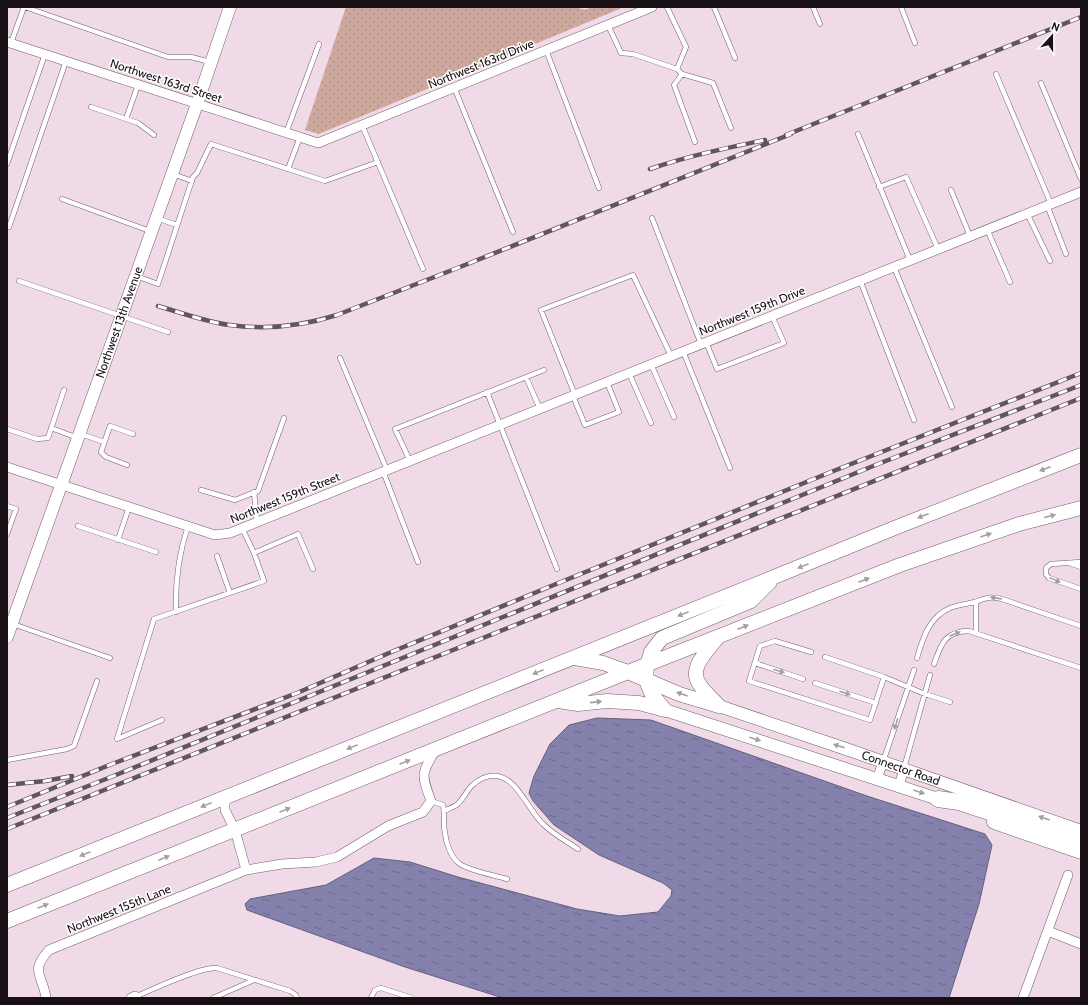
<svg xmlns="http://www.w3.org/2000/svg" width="1088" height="1005" viewBox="0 0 1088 1005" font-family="Cabin,sans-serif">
<defs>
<pattern id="grass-dots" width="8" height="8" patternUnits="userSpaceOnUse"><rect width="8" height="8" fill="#cea89c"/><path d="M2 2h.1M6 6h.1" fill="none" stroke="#b09086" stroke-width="1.8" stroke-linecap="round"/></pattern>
<pattern id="water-ripples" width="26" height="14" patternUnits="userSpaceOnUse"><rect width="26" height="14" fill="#8581ad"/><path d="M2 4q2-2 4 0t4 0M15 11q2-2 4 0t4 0" fill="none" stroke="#6c688c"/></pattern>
</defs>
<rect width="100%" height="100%" fill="#f1dae7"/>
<path fill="url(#grass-dots)" d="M346 7H575L585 10 592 7H624L319 134 305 130Z"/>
<path fill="url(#water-ripples)" stroke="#645f7f" d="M597 718 651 720 867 796 985 834 992 845 979 904 949 998H503L405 967 247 910 245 904 250 899 326 885 374 858 410 862 458 877 577 909 620 916 658 912 671 896 672 890 663 883 599 855 554 825 533 801 529 793 534 776 550 744 569 725Z"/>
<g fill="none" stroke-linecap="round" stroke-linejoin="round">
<defs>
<path id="lane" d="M25 7 168 57H191L210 62
M667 7 686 47 677 69
M714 7 735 58
M813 7 820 24
M901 7 915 43
M608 25 621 53 633 54 677 69 682 74 713 83 731 128
M11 43 24 7
M546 50 599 188
M682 74 674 85 695 142
M996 74 1051 204
M1041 83 1081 179
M454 87 513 232
M91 107 138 123 154 135
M126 119 138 85
M362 125 423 269
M286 133 319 44
M858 134 910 260
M7 164 45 54
M288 169 300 137
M173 174 192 181
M879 187 906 177 938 249
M951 190 970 236
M62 199 150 231
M1047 205 1066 254
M1027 213 1050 261
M156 218 177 225
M652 218 701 344
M7 226 9 227 66 61
M987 229 1010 282
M894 267 952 407
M136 276 158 284 193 177 197 173 211 144 325 181 378 162
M860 280 914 420
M19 281 168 332
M706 342 717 369 784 343 772 316
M683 351 730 468
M340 358 387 470
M651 364 674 417
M629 373 651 423
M526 377 540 409
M487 392 557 569
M575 395 541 310 633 275 671 356
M573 396 585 425 619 412 607 382
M51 428 78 438
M7 429 37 439 48 438 64 390
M81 434 104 442
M410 461 395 429 544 370
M127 465 106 457 101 452 110 426 133 434
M383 471 418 562
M201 490 235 500 258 491 284 418
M254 492 257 522
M7 506 16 509 7 534
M78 526 156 552
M242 528 254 553 298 534 313 569
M118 540 129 507
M217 556 230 593
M1081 562 1051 564 1046 568V574L1049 578 1081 589
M1069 563 1081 567
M976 602V633
M176 612C175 583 179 553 188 526
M13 624 110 658
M811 652 775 641 760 646 749 681 870 720 884 677
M825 657 884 677 925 694 950 702
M917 658C923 638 929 617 950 608 958 605 967 604 975 602 986 598 990 596 1002 599L1081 626
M755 663 803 679
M934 664C941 644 945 631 969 631L1081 668
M815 683 876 703
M162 720 117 739 154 619 264 581 254 553
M7 760 67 749 74 746 97 681
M883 762 914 670
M904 768 930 675
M431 801 443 805C445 815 443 824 445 833 446 843 451 858 460 864 470 871 494 875 507 879
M444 811C448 809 454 807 458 804 467 794 468 785 483 778 514 765 526 809 543 824 553 834 566 841 578 849
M135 997C153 989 199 967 217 968L290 991 296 995 297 998
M213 998 254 980
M371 998 375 990 381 988 412 998"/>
<path id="street" d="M7 42 318 143 652 7
M7 467 215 535 230 533 1081 192
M877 779 883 762
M899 786 904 769
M225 797V810L235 830 246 870
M1048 931 1081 944
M46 998C43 975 29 972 49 950L246 870 282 864 316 862 337 857 388 826 423 812 431 801C421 774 421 774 436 749
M131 998 135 996
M1023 998 1068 875"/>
<g id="secondary">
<path id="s1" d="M7 637 197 104 230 7"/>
<path id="s2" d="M719 706 849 750 1081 831"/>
<path d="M665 710 938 799"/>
</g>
<path id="primary" d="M718 637C708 651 687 668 700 685 705 693 713 699 719 706
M575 658 603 663 628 672 679 694 719 706
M558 701 578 704 607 701 639 703 665 710
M665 710 651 693 646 680 647 665 651 652 662 638 751 601 770 582
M994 822 1081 852
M7 885 774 577 902 525 1081 455
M7 921 628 672 900 565 1019 524 1081 508"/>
<path id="highway" d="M938 799 959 802 1081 843"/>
</defs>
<use href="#lane" stroke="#715e69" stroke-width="5.5"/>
<use href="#street" stroke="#715e69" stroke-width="10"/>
<use href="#secondary" stroke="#715e69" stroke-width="13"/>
<use href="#primary" stroke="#715e69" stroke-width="15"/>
<use href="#highway" stroke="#715e69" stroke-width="17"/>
<use href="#lane" stroke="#fff" stroke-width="4.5"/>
<use href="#street" stroke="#fff" stroke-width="9"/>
<use href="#secondary" stroke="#fff" stroke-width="12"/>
<use href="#primary" stroke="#fff" stroke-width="14"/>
<use href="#highway" stroke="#fff" stroke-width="16"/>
<defs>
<path id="rail" d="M786 135 1081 17
M650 169C688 156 726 148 765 140
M158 306C182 313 206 322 230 325 266 330 302 326 337 315L460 267 791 134
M7 785 45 781 72 776
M7 807 112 764 297 693 389 653 561 582 831 472 1081 373
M7 818 111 777 878 464 1081 385
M7 829 1081 398"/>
</defs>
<use href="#rail" stroke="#62555d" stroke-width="4.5"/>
<use href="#rail" stroke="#fff" stroke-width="3" stroke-dasharray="9" stroke-linecap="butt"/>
</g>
<defs><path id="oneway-solid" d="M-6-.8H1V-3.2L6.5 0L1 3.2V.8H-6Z"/></defs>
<g fill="#a39fa1">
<use href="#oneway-solid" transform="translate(1045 469) rotate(159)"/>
<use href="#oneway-solid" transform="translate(923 516) rotate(159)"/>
<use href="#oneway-solid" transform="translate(1050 516) rotate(-14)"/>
<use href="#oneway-solid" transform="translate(986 535) rotate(-19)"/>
<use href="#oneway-solid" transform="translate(803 566) rotate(158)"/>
<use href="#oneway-solid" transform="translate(864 580) rotate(-21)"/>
<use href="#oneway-solid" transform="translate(1055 580) rotate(22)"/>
<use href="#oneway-solid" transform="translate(996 598) rotate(-172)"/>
<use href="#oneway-solid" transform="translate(683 614) rotate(158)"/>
<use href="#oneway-solid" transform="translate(743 627) rotate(-21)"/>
<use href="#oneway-solid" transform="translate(955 634) rotate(-23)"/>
<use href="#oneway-solid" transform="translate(779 671) rotate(18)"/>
<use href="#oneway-solid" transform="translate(538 672) rotate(158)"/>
<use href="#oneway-solid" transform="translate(845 693) rotate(18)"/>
<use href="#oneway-solid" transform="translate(682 694) rotate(-161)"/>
<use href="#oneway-solid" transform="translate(596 702) rotate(-6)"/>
<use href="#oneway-solid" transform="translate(896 724) rotate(108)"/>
<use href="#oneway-solid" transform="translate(755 739) rotate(18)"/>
<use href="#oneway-solid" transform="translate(839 746) rotate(-162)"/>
<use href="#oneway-solid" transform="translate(352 747) rotate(158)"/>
<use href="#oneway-solid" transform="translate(405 762) rotate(-22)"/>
<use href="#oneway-solid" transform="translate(919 792) rotate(19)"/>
<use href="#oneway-solid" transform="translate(206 805) rotate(158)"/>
<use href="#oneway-solid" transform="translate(285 810) rotate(-22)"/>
<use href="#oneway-solid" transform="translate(1044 818) rotate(-161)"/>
<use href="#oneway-solid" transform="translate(85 854) rotate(158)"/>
<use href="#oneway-solid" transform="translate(164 858) rotate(-22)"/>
<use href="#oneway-solid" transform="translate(43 906) rotate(-22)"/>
</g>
<g text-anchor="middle" stroke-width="3" stroke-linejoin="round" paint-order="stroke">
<g font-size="12" fill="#181015" stroke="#fff">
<text transform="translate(481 64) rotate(-22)" y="4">Northwest 163rd Drive</text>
<text transform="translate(166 81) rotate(18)" y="4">Northwest 163rd Street</text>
<text transform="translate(752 311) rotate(-22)" y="4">Northwest 159th Drive</text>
<text dy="4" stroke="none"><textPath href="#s1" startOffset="334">Northwest 13th Avenue</textPath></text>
<text transform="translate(285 498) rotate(-22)" y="4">Northwest 159th Street</text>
<text dy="4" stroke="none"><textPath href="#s2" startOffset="192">Connector Road</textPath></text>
<text transform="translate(119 909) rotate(-22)" y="4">Northwest 155th Lane</text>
</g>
</g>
<rect width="1088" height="1005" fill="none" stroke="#181015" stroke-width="16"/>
<g transform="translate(1052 36) rotate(21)" stroke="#ffffff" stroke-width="3" paint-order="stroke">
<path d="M0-3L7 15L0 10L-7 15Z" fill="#181015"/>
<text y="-6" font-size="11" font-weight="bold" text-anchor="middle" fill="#181015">N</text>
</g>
</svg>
